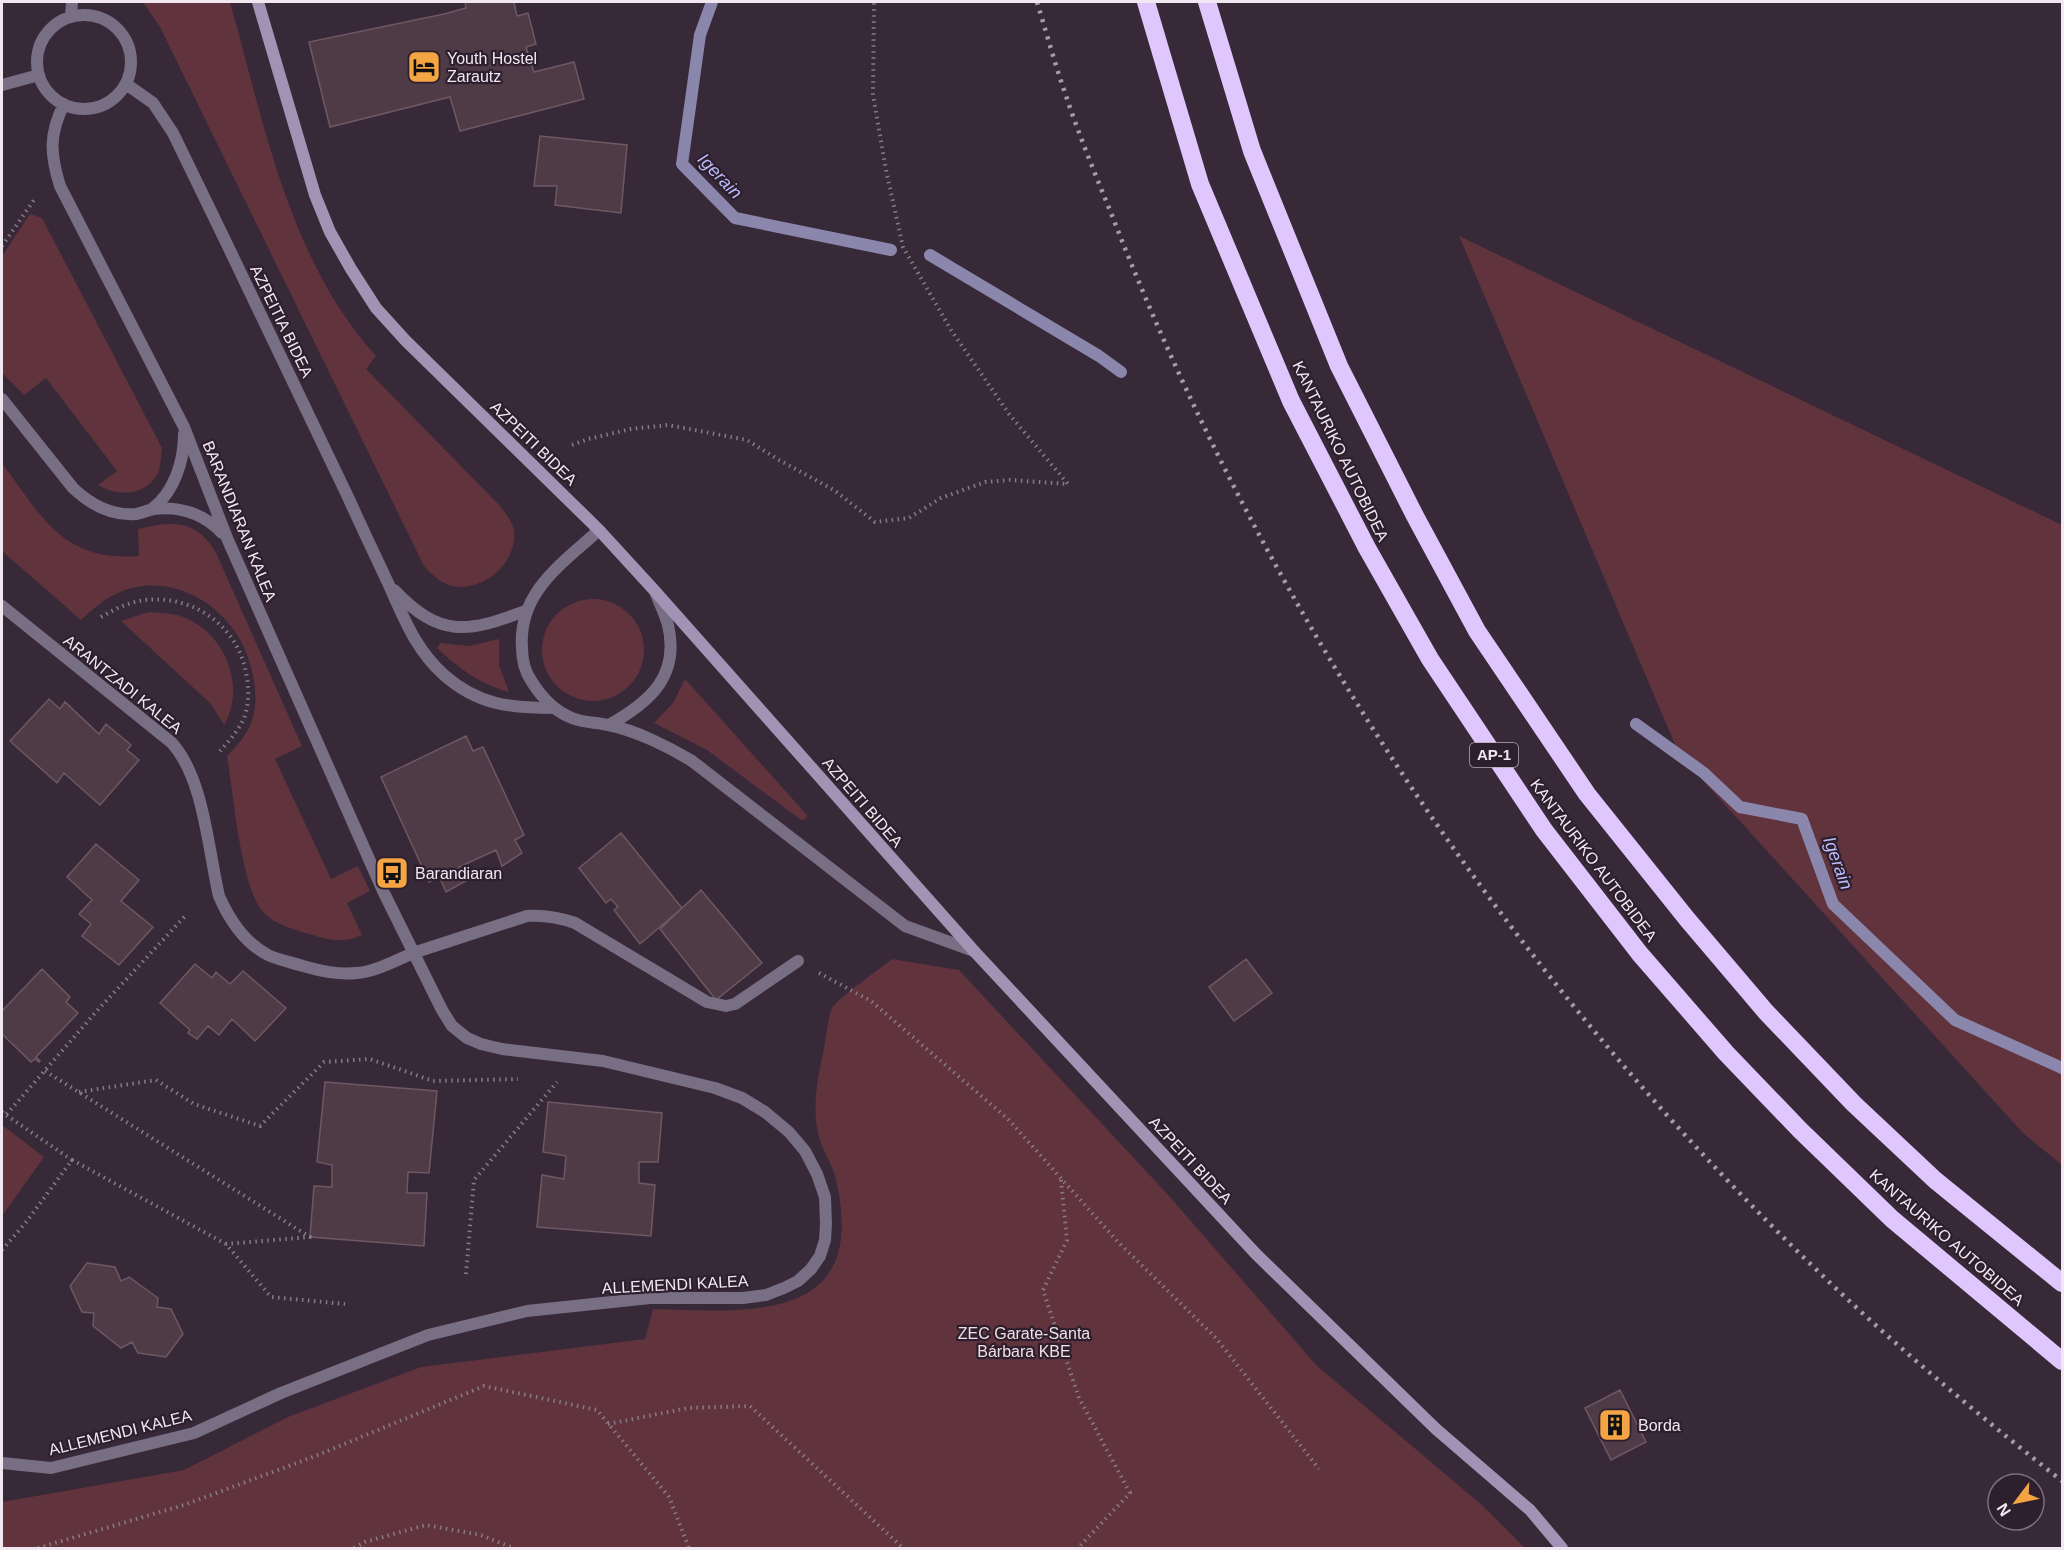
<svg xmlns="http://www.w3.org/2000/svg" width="2064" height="1550" viewBox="0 0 2064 1550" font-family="Arial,sans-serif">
<rect width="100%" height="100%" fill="#372938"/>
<path fill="#60333d" d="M143 2H230C264 123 289 260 376 356L366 369 501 507C506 514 513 522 514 531 517 561 488 588 458 587 444 586 433 576 424 566L160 27Z
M30 214 42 218 162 448C161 456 161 465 158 473 147 496 117 497 98 485L117 471 46 378 24 395 2 373V256Z
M1459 236 2062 525V1165L2023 1133 1679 754Z
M2 463C42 517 63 562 139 556L138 529C172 520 199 520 217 555L302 746 275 759 331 879 358 866 370 891 347 903 362 935C343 944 329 940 309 934 293 929 276 925 264 913 241 890 233 792 227 756 237 746 246 736 251 723 258 704 256 683 250 664 236 610 174 568 118 593 104 599 93 609 81 620L2 551Z
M542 650a51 51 0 1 1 102 0a51 51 0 1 1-102 0Z
M149 612C161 613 174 613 186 618 226 635 246 688 224 725L211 704 121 621Z
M499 639V665L509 692C480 684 459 669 437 648L440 643 469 646Z
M685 679 807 815 806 819 801 820 707 750 654 723 673 703Z
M892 959 959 970 1170 1197 1317 1366 1482 1505 1525 1548H2V1502L184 1470 288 1417 421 1367 645 1339 653 1309C755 1312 871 1323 835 1176 831 1162 821 1148 818 1134 812 1105 818 1076 824 1048 826 1038 828 1017 832 1008 836 1000 882 967 892 959Z
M2 1125 44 1157 2 1216Z"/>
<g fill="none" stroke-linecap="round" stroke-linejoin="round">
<path stroke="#8b87ac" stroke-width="12" d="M712 2 700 35 682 164 735 218 891 250
M930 255 1099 356 1121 372
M1636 724 1704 773 1740 807 1802 819 1833 904 1955 1020 2062 1068"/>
</g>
<path fill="#4f3b46" stroke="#6e5863" stroke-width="1.5" d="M465 2H514L517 16 528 13 536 44 526 47 534 72 574 62 584 99 460 131 450 97 330 127 309 42 444 14 466 8Z
M540 136 627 145 621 213 555 205 557 186H534Z
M49 699 60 709 65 702 99 734 106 724 131 745 127 750 139 760 100 805 64 773 57 783 10 741Z
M466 736 473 751 483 747 524 835 515 840 522 853 502 866 496 850 459 867 466 881 446 892 439 876 429 882 381 777Z
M621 833 682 908 640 944 614 910 618 907 611 899 606 903 579 868Z
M96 844 139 880 121 901 153 927 119 965 82 936 91 924 79 914 92 900 67 877Z
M701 890 762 963 716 1000 660 929Z
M1246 959 1272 993 1234 1021 1209 987Z
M195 964 212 978 216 972 230 984 243 971 286 1008 255 1041 232 1019 219 1035 208 1026 197 1039 188 1033 190 1030 160 1003Z
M42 969 70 997 66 1002 78 1013 36 1057 40 1061 39 1062 35 1059 31 1062 2 1034V1011Z
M325 1082 437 1091 429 1173 408 1172 407 1193H427L424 1246 310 1237 314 1186 332 1187V1165L317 1162Z
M548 1102 662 1113 658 1162H639V1183L655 1185 651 1236 537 1227 542 1175 564 1179 566 1156 543 1152Z
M87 1263 115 1267 121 1281 129 1277 158 1298 157 1307 171 1309 183 1334 166 1357 138 1353 132 1342 121 1348 93 1326 94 1313 82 1312 70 1286Z
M1620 1390 1646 1442 1611 1460 1585 1408Z"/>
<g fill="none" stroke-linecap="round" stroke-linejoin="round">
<path stroke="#887b88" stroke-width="4" stroke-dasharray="1.5 4.5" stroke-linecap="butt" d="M2 246 36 197
M572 445 588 439 631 429 668 425 747 440 779 460 834 490 875 522 909 518 941 498 985 482 1010 480 1068 484 1009 414 951 330 903 247 886 170 873 95 874 2
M101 617C113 610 125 604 139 601 186 592 234 621 245 668 249 684 250 702 244 718 238 731 229 741 220 751
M819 973 871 1001 1008 1119 1118 1242 1216 1338 1319 1469
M45 1071 310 1237 226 1244
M79 1092 156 1080 194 1104 260 1126 324 1062 370 1059 433 1081 518 1079
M2 1112 6 1115 95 1013 187 914
M72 1160 226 1244 271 1297 345 1304
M1061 1180 1067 1240 1043 1290 1079 1398 1130 1493 1078 1548
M2 1250 27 1221 72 1160 6 1115
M466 1274 474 1180 557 1082
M608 1424 688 1408 750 1406 903 1548
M38 1548 184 1505 313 1457 484 1386 597 1410 669 1497 689 1548
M354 1548 365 1542 426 1525 481 1535 513 1548"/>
<path stroke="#786f84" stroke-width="12" d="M413 953 527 916C544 915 558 917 575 923L707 1002 726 1006 735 1004 798 961"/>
<path stroke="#786f84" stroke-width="12" d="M37 62a47 47 0 1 1 94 0a47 47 0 1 1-94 0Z
M71 16 72 2
M126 84 153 103 173 133C232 254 290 375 348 497 361 526 375 555 388 583 404 618 415 649 444 675 478 705 510 708 554 708
M2 85 39 75
M2 399 73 488C90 504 112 516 136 514 142 513 148 510 154 509 180 506 204 514 222 533
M152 509C174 492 184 462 184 434
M599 530C562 564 518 592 522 648 522 660 525 672 532 682 542 698 554 711 572 718 584 723 596 722 608 725 635 730 669 747 692 761L905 926 974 951
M394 590C440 638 467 633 525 611
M2 606 172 743C204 779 208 849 219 896 229 919 245 943 268 955 278 960 291 962 303 966 321 971 338 975 357 973 376 971 395 961 413 953
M609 725C650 702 680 676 668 625 665 614 660 604 656 594
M2 1463 51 1468 194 1433 281 1393 428 1335 527 1311 650 1298H743L766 1295 784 1288 798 1281 811 1269 820 1256 825 1240 826 1224 825 1197 817 1174 805 1151 789 1132 765 1112 742 1098 715 1088 603 1061 502 1049 481 1044 467 1038 452 1026 442 1010 384 893 227 538 184 427 60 186C50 154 49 134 64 104"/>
<path stroke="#a293b5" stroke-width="12" d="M258 2 315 195 330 232 351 269 376 308 406 341 599 530 654 590 974 951 1256 1254 1436 1429 1530 1510 1562 1548"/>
<path stroke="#dfc7fd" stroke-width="18" d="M1146 2 1200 184 1291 401 1367 548 1430 659 1544 830 1640 954 1726 1053 1800 1130 1892 1219 2062 1361
M1207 2 1252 151 1339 366 1415 516 1477 631 1587 794 1687 919 1766 1012 1854 1104 1935 1180 2062 1283"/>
<path stroke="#a79ba7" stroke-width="4.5" stroke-dasharray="3 6" stroke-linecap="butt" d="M1037 2C1046 31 1054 61 1064 90 1078 133 1096 176 1113 218 1269 618 1514 981 1825 1278 1900 1350 1981 1417 2062 1481"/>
</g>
<defs>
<symbol id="hotel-square" viewBox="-11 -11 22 22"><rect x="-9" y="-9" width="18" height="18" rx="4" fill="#f4a443" stroke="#2d1f2d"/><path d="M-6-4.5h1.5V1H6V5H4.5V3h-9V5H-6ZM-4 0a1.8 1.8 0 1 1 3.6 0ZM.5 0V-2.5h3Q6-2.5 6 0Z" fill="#111"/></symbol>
<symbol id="bus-square" viewBox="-11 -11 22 22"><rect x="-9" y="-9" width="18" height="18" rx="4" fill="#f4a443" stroke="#2d1f2d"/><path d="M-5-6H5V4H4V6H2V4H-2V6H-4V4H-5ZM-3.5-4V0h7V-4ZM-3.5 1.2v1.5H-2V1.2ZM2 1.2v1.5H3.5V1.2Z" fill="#111"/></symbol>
<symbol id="building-square" viewBox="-11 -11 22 22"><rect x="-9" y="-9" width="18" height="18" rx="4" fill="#f4a443" stroke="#2d1f2d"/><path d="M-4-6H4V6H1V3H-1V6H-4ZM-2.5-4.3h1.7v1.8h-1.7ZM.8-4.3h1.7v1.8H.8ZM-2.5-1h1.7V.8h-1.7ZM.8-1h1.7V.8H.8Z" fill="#111"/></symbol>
</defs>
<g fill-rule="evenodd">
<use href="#hotel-square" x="405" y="48" width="38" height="38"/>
<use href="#bus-square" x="373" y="854" width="38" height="38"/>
<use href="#building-square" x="1596" y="1406" width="38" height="38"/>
</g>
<g text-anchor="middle" stroke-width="4.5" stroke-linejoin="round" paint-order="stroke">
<rect fill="#2d1f2d" stroke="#b6abb6" stroke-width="1.5" x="1470" y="743" width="48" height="24" rx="4.5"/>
<g font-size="15" font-weight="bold" fill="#f1e7f1">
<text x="1494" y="760">AP-1</text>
</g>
<g font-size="16" fill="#f1e7f1" stroke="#2d1f2d" text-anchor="start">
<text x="447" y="64">Youth Hostel<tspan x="447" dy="18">Zarautz</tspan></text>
<text x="415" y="879">Barandiaran</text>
<text x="1638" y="1431">Borda</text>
</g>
<g font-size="16" fill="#f1e7f1" stroke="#2d1f2d">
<text transform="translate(282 321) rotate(64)" y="6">AZPEITIA BIDEA</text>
<text transform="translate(534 443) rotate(44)" y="6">AZPEITI BIDEA</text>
<text transform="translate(1341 451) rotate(64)" y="6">KANTAURIKO AUTOBIDEA</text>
<text transform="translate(240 521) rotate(68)" y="6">BARANDIARAN KALEA</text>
<text transform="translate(123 684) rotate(39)" y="6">ARANTZADI KALEA</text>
<text transform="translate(863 802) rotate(49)" y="6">AZPEITI BIDEA</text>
<text transform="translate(1594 860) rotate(53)" y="6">KANTAURIKO AUTOBIDEA</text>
<text transform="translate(1191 1160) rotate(47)" y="6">AZPEITI BIDEA</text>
<text transform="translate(1947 1237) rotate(41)" y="6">KANTAURIKO AUTOBIDEA</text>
<text transform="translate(675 1284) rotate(-3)" y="6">ALLEMENDI KALEA</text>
<text transform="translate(120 1432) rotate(-14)" y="6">ALLEMENDI KALEA</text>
</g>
<g font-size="16" fill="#f2dfe2" stroke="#2d1f2d">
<text x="1024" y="1339">ZEC Garate-Santa<tspan x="1024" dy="18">Bárbara KBE</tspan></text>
</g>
<g font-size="18" font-style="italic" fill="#bdbcfa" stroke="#2d1f2d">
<text transform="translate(720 176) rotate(46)" y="6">Igerain</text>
<text transform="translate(1838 863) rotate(70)" y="6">Igerain</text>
</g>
</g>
<rect width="2064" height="1550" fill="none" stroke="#f1e7f1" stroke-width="6"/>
<g transform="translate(2016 1502) rotate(238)"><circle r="28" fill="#2d1f2d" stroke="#7b6f7b" stroke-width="1.5"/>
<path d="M0-4.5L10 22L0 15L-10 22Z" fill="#f4a443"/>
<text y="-9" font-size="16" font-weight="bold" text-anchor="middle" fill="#f1e7f1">N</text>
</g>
</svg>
